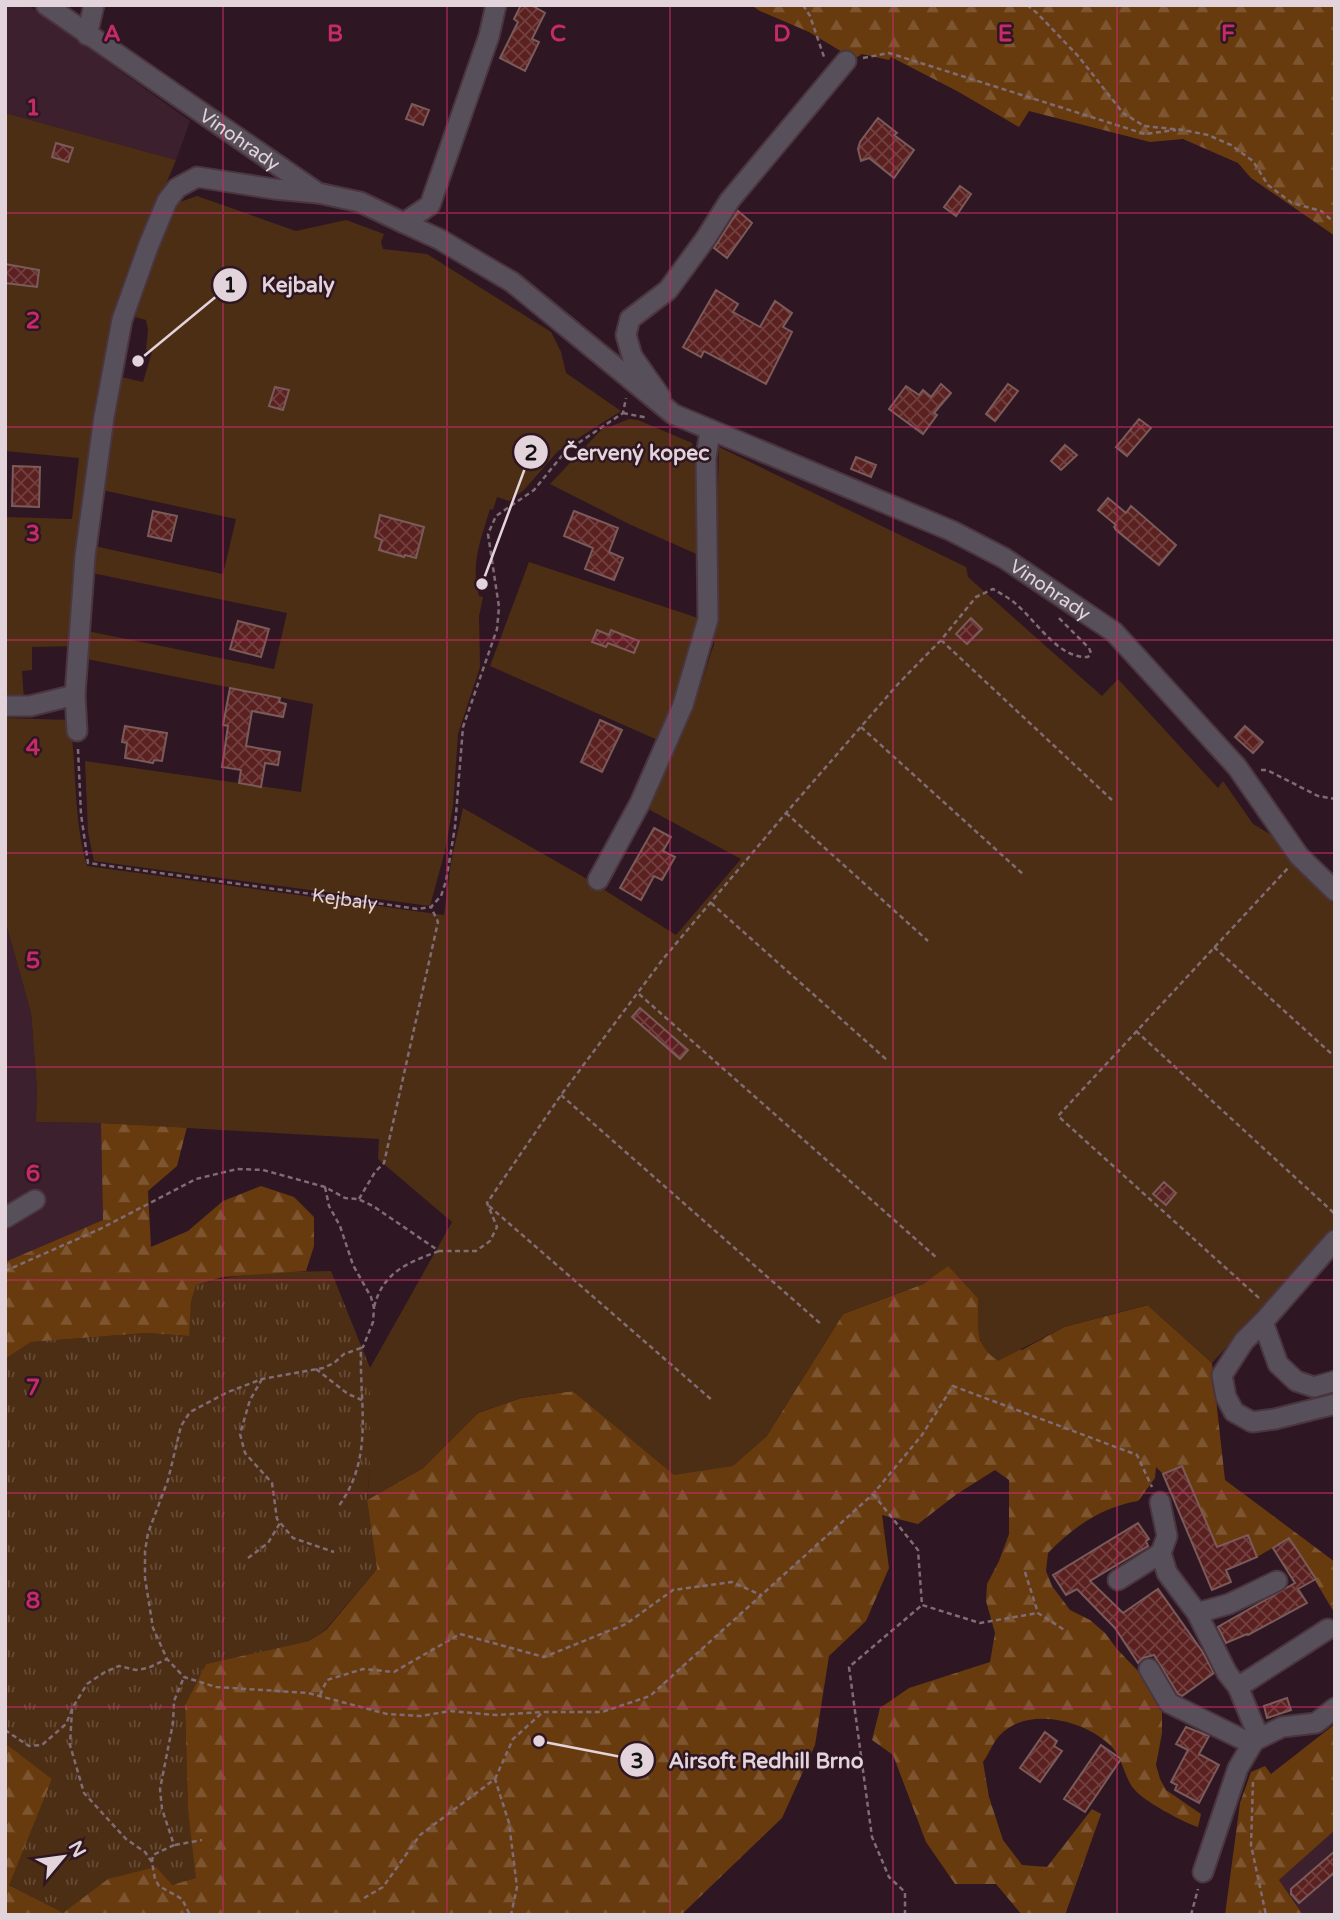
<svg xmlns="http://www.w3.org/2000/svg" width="1340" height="1920" viewBox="0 0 1340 1920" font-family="'Varela Round',sans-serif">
<defs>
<pattern id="grass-tufts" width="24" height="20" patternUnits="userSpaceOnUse" patternTransform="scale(1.75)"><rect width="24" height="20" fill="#4c2e14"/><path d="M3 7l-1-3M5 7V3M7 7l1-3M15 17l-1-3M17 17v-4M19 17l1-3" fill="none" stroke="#664b36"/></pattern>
<pattern id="forest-firs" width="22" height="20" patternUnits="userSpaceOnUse" patternTransform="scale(1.75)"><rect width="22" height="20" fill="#683b0f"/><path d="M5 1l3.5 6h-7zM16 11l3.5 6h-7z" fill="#7d5631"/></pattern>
<pattern id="building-cross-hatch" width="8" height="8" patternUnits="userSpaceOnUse" patternTransform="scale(1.75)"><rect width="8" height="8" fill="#5a2120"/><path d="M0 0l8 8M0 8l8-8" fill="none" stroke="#724040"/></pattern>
</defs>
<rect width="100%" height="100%" fill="#2e1722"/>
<path fill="#3c202e" d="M5 5H28L190 121 176 160 5 113Z
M5 920 31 1013 37 1088 36 1122 101 1123 103 1220 5 1262Z
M1335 1830V1915H1303L1279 1880Z"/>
<path fill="url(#grass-tufts)" d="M331 1271 370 1368V1467L367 1500 377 1569 325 1630 309 1641 206 1664 185 1705 188 1810 197 1878 172 1885 108 1879 63 1914 8 1884 52 1779 5 1743V1359L31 1342 146 1333 188 1336 191 1302 196 1285C240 1272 285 1272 331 1271Z"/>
<path fill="url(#forest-firs)" d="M751 5H1335V236L1251 178 1238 163 1183 139 1150 142 1029 111 1019 127 957 91 891 57 889 60 862 54 854 59 809 32 760 11Z
M101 1123 187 1127 177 1166 148 1191 151 1247 188 1231 223 1201 261 1186 294 1197 314 1217V1246L306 1271 223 1277 196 1285 191 1302 189 1336 146 1333 31 1342 5 1359V1262L103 1220Z
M948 1265 978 1298 980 1341 1022 1350 1064 1327 1148 1305 1212 1363 1225 1480 1335 1562V1614L1290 1538 1257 1557 1248 1535 1217 1547 1182 1466 1163 1474 1156 1467 1155 1478 1138 1501C1102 1507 1073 1527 1048 1553L1046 1571 1052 1586 1070 1610 1090 1620 1105 1633 1117 1649 1158 1692 1162 1710V1733L1156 1765 1160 1779 1166 1790 1201 1814 1198 1827C1183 1822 1143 1801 1134 1789 1124 1777 1123 1759 1112 1747 1087 1721 1028 1705 1000 1735 993 1742 989 1754 983 1762L989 1797 1003 1840 1022 1865 1047 1867 1092 1809 1101 1814 1065 1915H1022L996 1884H955L926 1842 893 1755 872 1740 880 1708 909 1688 990 1662 995 1633 986 1601 987 1584 999 1561 1009 1534V1480L995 1470 957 1494 918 1524 882 1515 889 1568 866 1621 829 1656 815 1745 782 1818 681 1915H5V1743L52 1779 9 1885 63 1913 108 1879 156 1867 172 1885 196 1878 188 1810 185 1705 206 1664 309 1641 326 1630 377 1569 367 1500 423 1468 478 1413 521 1398 573 1391 674 1474 766 1437 843 1314 923 1284Z
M1335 1724V1830L1279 1880 1303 1915H1225L1240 1803 1251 1772 1265 1766 1271 1774Z"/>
<path fill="#4c2e14" d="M5 113 176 160 148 227 72 646 32 647V670L22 671 24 701 5 702V517L72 519 79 458 5 451Z
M197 196 296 231 346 220 384 234 381 242 383 249 427 254 551 332 561 352 566 373 621 411 558 451 524 490 509 501 497 497 493 510 490 509C481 539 470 565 479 596L483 597 479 616 480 667 458 734 453 806 445 851 430 906 94 861 88 832 85 761 301 792 313 704 87 659V631L274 669 287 613 92 573 94 546 223 574 236 519 102 490 121 377 143 382 152 352 146 350 148 330 146 320 135 317 141 287 177 203Z
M629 419 638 420 692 443 697 473 703 557 629 524 550 484 604 427 607 428Z
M719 447 966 567 968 577 1102 696 1118 679 1218 788 1223 781 1253 824 1275 837 1320 892 1335 905V1228L1212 1363 1147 1305 1064 1327 998 1361C972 1343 979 1326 978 1298L948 1266 923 1284 843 1314 766 1437 733 1466 674 1475 573 1391 521 1398 478 1413 423 1468 367 1500 370 1467V1368L452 1222 378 1159 379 1139 101 1123 36 1122 37 1088 31 1013 5 920V718L70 720C77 769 73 819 87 866L444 915 451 862 463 808 587 879 676 935 741 859 650 810 651 802 699 690 714 644Z
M529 562 701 619 674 708 660 741 490 666Z"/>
<path fill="url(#building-cross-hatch)" stroke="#7a5b59" stroke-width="2" d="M521 5H531L545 13 532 39 539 42 525 71 500 58 518 22 514 19Z
M412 104 429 110 423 125 406 119Z
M878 118 897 133 894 135 914 150 894 178 869 158 861 161 858 149 860 142Z
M56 143 73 148 68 162 52 157Z
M960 186 971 194 956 216 944 207Z
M738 211 752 223 727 258 714 248Z
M5 264 39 270 37 287 5 283Z
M716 290 738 304 733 312 760 327 775 301 792 313 783 327 792 332 766 384 704 351 701 357 683 347Z
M941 384 951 393 934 413 937 415 923 434 889 409 906 386 919 395 923 390 931 397Z
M1008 384 1018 391 995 421 986 414Z
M275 387 289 390 283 410 269 406Z
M1139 419 1151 428 1127 456 1116 447Z
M1065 445 1077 455 1061 470 1051 461Z
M856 457 876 465 871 477 851 469Z
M13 466 40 467 39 507 12 506Z
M1108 498 1126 513 1131 506 1176 545 1159 565 1116 530 1114 527 1116 525 1098 510Z
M153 511 177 516 171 541 148 536Z
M574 511 618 528 609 552 623 558 614 580 585 569 593 548 564 536Z
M380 515 424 527 416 558 405 555 404 557 379 550 382 540 375 537Z
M971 618 982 629 967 644 956 634Z
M238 621 269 629 261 657 230 649Z
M597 630 609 635 611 630 639 641 634 653 608 643 606 647 592 642Z
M230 688 280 698 279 702 286 704 283 717 252 711 246 746 280 752 278 765 265 763 261 787 239 783 241 770 222 767 228 726 223 725Z
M600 720 622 730 602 772 581 762Z
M125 726 167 733 162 761 154 760 153 763 125 758 127 743 122 742Z
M1245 726 1263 742 1253 753 1235 737Z
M654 828 671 837 663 851 675 857 662 880 654 876 641 900 620 888Z
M640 1008 688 1050 680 1059 632 1017Z
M1164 1182 1176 1193 1166 1205 1153 1194Z
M1182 1466 1217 1547 1248 1535 1257 1557 1226 1570 1231 1582 1212 1590 1163 1474Z
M1138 1523 1149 1539 1146 1541 1148 1546 1090 1581 1123 1613 1158 1589 1202 1651 1214 1673 1182 1696 1178 1694 1154 1655 1143 1658 1138 1663 1115 1628 1077 1589 1066 1595 1053 1575Z
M1289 1538 1316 1579 1298 1589 1307 1603 1248 1635 1247 1634 1226 1643 1218 1627 1295 1583 1273 1548Z
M1287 1698 1291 1710 1267 1718 1264 1706Z
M1186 1727 1209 1736 1199 1754 1219 1765 1199 1803 1175 1790 1177 1785 1171 1782 1188 1750 1176 1744Z
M1045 1732 1057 1741 1054 1746 1062 1751 1040 1782 1020 1768Z
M1101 1745 1121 1759 1085 1812 1064 1799Z
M1335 1851V1872L1299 1903 1291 1894V1889Z"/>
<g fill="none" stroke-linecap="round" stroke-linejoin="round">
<defs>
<g id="minor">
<path id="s2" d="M46 5 318 193 360 202 404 223 439 239 512 282 673 414 952 531 1004 558 1114 632 1237 767 1299 856 1335 891"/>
<path d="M87 35 94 5"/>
<path d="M404 223 430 205 489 36 496 5"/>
<path d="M660 396 632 356 626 335 630 319 668 290 706 238 730 200 846 61"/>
<path d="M75 695 77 731"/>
<path d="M5 706H30L75 695 85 556 104 417 122 320 148 247 167 201 177 188 197 177 274 189 317 193"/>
<path d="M598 880 640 803 683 705 708 619 706 458 710 430"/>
<path d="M5 1218 35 1200"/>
<path d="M1335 1240 1263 1322 1278 1364 1296 1381 1314 1387 1335 1381"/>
<path d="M1263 1322 1244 1341 1222 1375 1226 1397 1234 1412 1252 1422 1275 1419 1335 1404"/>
<path d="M1160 1502 1167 1536 1161 1553 1167 1573 1197 1613 1227 1673 1238 1687 1259 1738"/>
<path d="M1118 1580 1161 1553"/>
<path d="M1197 1613 1229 1604 1277 1581"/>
<path d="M1149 1669 1169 1703 1252 1744"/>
<path d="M1238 1687 1328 1629"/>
<path d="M1203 1872 1238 1768 1254 1741 1282 1727 1316 1723 1335 1708"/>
</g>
</defs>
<use href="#minor" stroke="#4b353f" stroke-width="23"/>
<g stroke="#806c75" stroke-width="2.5" stroke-dasharray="5 3.5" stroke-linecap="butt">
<path d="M803 5 810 16 824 57"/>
<path d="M1027 5 1037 13 1079 57 1123 113 1144 126 1183 130 1208 135 1231 145 1253 161 1268 185 1292 203 1321 211 1335 223"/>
<path d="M863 58 889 53 1145 134 1176 130"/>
<path d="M623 413 648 418"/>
<path d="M941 640 1112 800"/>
<path d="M861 727 1024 875"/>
<path id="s1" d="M78 749 81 814 88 863 390 905 418 909 431 907 441 896 446 881 455 827 463 727 497 629 499 607 488 534 496 516 534 490 565 452 623 413 626 398"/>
<path d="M1261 770H1267L1318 796 1335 799"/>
<path d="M786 813 928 941"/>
<path d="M711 903 887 1060"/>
<path d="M1214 947 1335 1057"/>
<path d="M639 994 937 1258"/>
<path d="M1136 1031 1335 1214"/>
<path d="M561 1095 822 1325"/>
<path d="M325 1187 329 1206 340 1226 353 1265 371 1297 374 1308 373 1322 363 1347 361 1348C359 1405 375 1457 338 1507"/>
<path d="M359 1199 375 1172 384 1163 438 922 431 907"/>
<path d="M489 1206 713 1401"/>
<path d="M5 1271 100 1229 196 1179 237 1169 263 1170 325 1187 345 1198 358 1199 373 1206 439 1251H476L490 1241 497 1227 487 1203 561 1095 663 959 786 813 898 684 941 640 976 597 993 589C1001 594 1010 598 1017 605 1037 622 1059 659 1088 657L1091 653 1089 648 1057 616"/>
<path d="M1259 1298 1058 1116 1288 868"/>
<path d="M374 1307C383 1272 407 1263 439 1251"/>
<path d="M361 1348 344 1354 334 1363 323 1368 262 1379 228 1392 190 1412 181 1426 168 1480 148 1533 145 1551V1578L153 1628 167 1659 184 1677 216 1687 308 1693 387 1714 421 1716 450 1711 496 1715 543 1712"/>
<path d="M316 1369 348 1394 362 1400"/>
<path d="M262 1379 250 1400 240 1434 245 1453 272 1483 277 1519 293 1538 334 1552"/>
<path d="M873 1494 918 1550 922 1605 980 1623 1038 1613"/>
<path d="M248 1558 268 1543 280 1523"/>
<path d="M1025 1572 1038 1613 1066 1631"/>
<path d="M320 1695 327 1680 363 1669 394 1672 460 1634 544 1657 626 1624 673 1590 732 1582 761 1595"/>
<path d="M72 1709 70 1745 84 1793 126 1839 145 1852 152 1862 155 1879 159 1886 182 1899 190 1915"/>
<path d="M5 1730 29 1746 42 1745 66 1724 73 1707 87 1684 105 1672 119 1666 136 1670 148 1668 167 1659"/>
<path d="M495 1779 513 1739 543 1712H602L650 1696 873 1494 922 1435 953 1386 1137 1455 1152 1487"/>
<path d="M1253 1782 1251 1845 1266 1915"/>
<path d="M175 1845 202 1840"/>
<path d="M152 1862 153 1855 174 1845 162 1809 160 1789 173 1723 174 1701 184 1677"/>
<path d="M364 1898 383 1887 420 1835 495 1779 509 1823 517 1887 511 1915"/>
<path d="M905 1915V1892L889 1877 872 1837 849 1667 922 1605"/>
<path d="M1191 1915 1198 1889"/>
</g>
<use href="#minor" stroke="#57505a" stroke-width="19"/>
</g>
<path fill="none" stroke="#c52b68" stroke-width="2" stroke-opacity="0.55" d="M223 5V1915M447 5V1915M670 5V1915M893 5V1915M1117 5V1915M5 213H1335M5 427H1335M5 640H1335M5 853H1335M5 1067H1335M5 1280H1335M5 1493H1335M5 1707H1335"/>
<g text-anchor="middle" stroke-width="5" stroke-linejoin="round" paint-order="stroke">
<g font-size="19" fill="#e3d3da" stroke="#2e1722">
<text dy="7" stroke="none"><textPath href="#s2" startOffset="236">Vinohrady</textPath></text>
<text dy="7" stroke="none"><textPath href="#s2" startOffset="1171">Vinohrady</textPath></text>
<text dy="7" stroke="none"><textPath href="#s1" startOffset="374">Kejbaly</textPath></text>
</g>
</g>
<g font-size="23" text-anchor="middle" font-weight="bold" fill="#c52b68" stroke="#2e1722" stroke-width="5" stroke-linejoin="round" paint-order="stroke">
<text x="112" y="41">A</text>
<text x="335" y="41">B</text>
<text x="558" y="41">C</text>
<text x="782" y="41">D</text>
<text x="1005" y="41">E</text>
<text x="1228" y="41">F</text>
<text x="33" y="115">1</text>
<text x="33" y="328">2</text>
<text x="33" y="541">3</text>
<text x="33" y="755">4</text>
<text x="33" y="968">5</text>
<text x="33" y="1181">6</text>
<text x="33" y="1395">7</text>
<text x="33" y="1608">8</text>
</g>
<path fill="none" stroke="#e3d3da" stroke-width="2.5" d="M138 361L230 285M482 584L531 452M539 1741L637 1760"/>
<g fill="#e3d3da" stroke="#2e1722" stroke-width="2.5">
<circle cx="138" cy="361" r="7"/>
<circle cx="482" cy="584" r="7"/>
<circle cx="539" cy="1741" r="7"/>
<circle cx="230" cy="285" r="18"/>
<circle cx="531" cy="452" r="18"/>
<circle cx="637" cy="1760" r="18"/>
</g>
<g font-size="21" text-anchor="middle" font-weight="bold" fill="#111">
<text x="230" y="292">1</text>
<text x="531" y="460">2</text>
<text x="637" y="1768">3</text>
</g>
<g font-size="21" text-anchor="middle" font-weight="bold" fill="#e3d3da" stroke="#2e1722" stroke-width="5" stroke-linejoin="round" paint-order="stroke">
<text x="298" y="292">Kejbaly</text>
<text x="636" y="460">Červený kopec</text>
<text x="766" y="1768">Airsoft Redhill Brno</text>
</g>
<rect width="1340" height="1920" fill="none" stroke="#e3d3da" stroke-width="14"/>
<g transform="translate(63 1857) rotate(61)" stroke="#2e1722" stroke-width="5" paint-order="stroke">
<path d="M0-5L12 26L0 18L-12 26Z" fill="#e3d3da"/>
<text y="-10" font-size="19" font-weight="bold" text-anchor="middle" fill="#e3d3da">N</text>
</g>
</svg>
